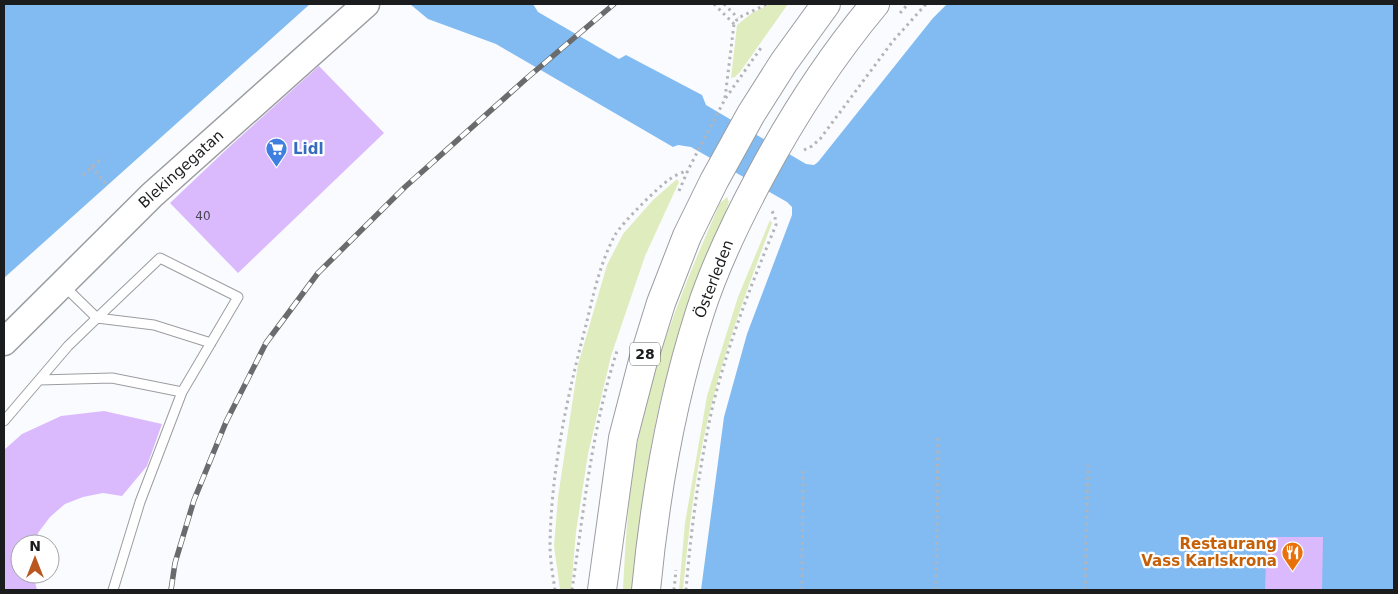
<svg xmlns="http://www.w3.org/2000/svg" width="1398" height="594" viewBox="0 0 1398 594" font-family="'DejaVu Sans',sans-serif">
<rect width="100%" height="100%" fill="#fafbff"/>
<path fill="#dfecbe" d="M770 4H788L740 72 735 77 731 78 737 25 752 13Z
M677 179 679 182 645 256 611 356 588 454 576 532 571 590H560L554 546 558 497 578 365 607 265 623 234 653 200Z
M727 197 729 202 725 214C704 265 684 315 669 368 648 440 641 516 634 590H623C626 529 630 465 646 406 663 336 691 269 720 203Z
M770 220 772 223C750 282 727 342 712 403 696 464 689 528 683 590H679L685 523 707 396 738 297Z"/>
<path fill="#82bbf1" d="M4 4H310L4 278Z
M410 4H533L538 12 619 59 626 55 702 95 706 105 806 164 814 165 818 162 933 18 947 4H1394V590H701L724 417 747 334 792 215V207L787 202 691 147 678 145 673 147 496 44 428 19Z"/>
<path fill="#dabafd" d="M319 66 384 133 238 273 170 203 228 148Z
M104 411 162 424 147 466 122 496 103 493 83 497 65 504 58 510 50 517 38 533 35 544H20V574H33L37 590H4V450L22 434 61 416Z
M1267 537H1323L1322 590H1265Z"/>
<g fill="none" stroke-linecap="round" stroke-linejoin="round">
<defs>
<path id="service" d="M64 286 97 318 160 258 238 297 182 392
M39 380 68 346 97 318 154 325 211 343
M4 421 39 380 112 378 182 392 140 502 113 590"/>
<path id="secondary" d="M4 342 152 195 366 4"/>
<path id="primary" d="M602 590 623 438 643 361 661 303 687 236 714 181 751 114 784 62 826 4
M646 590C655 496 671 402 700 312 715 265 737 220 760 177 793 115 830 58 875 4"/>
</defs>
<use href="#service" stroke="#9b9da1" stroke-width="11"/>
<use href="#secondary" stroke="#9b9da1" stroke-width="29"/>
<use href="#primary" stroke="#9b9da1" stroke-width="30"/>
<path stroke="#b3b4b7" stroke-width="3" stroke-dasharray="2.5 4" stroke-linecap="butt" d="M714 4 734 24
M724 4 738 18
M900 13 908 4
M725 98 734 24 738 18 767 4
M804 150 812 146 820 139 893 41 926 4
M91 167 107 185
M83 175 100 160
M679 191 688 170 725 99 763 45
M555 590C553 576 550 560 550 545 551 471 567 397 586 325 593 296 600 263 615 235 622 223 658 187 670 179 675 175 682 173 687 170
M572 590C584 509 592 426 618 348
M674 590 676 570
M686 590C691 529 699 469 712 409 727 346 751 285 776 225L775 217 772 211
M802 590 803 471
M936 590 938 435
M1085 590 1088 465"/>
<use href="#service" stroke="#fff" stroke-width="9"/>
<use href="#secondary" stroke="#fff" stroke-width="26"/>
<use href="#primary" stroke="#fff" stroke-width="28"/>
<defs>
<path id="rail" d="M171 590 175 563 194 500 226 422 266 343 318 273 405 187 527 78 614 4"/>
</defs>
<use href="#rail" stroke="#6a6b6d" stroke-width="5.5"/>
<use href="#rail" stroke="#fff" stroke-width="4" stroke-dasharray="11" stroke-linecap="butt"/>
</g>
<defs>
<symbol id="supermarket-pin" viewBox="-11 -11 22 30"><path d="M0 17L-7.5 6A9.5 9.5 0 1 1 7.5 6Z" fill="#3f7fe0" stroke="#fff"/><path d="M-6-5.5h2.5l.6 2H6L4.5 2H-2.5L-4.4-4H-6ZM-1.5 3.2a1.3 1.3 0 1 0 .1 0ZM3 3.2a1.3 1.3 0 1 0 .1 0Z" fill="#fff"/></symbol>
<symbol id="restaurant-pin" viewBox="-11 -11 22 30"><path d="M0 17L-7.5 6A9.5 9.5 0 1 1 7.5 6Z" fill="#e8710a" stroke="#fff"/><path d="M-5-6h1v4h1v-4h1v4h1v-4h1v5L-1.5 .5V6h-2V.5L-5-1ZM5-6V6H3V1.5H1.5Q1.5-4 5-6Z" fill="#fff"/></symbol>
</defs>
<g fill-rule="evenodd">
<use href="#supermarket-pin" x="264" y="136" width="25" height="34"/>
<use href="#restaurant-pin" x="1280" y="540" width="25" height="34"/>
</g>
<g text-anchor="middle" stroke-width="4.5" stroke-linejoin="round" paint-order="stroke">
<g font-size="12" fill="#4b4455">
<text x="203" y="220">40</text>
</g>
<rect fill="#fff" stroke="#5f6061" stroke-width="1" x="630" y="342.5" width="30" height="23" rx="4"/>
<g font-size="14" font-weight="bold" fill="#1b1c1d">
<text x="645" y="359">28</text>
</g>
<g font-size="15" font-weight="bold" fill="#366cbe" stroke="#fff" text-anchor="start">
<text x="293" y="154">Lidl</text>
</g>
<g font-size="15" fill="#1b1c1d" stroke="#fff">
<text transform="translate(181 169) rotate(-42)" y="5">Blekingegatan</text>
<text transform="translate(714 279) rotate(-69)" y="5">Österleden</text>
</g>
<g font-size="15" font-weight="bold" fill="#c56008" stroke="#fff" text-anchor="end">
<text x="1277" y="549">Restaurang<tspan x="1277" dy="17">Vass Karlskrona</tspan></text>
</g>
</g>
<rect width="1398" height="594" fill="none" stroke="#1b1c1d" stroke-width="10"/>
<g transform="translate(35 559)"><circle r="24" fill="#ffffff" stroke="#a4a4a5"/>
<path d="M0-4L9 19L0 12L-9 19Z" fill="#ba5720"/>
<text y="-8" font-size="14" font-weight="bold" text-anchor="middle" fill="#1b1c1d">N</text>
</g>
</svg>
